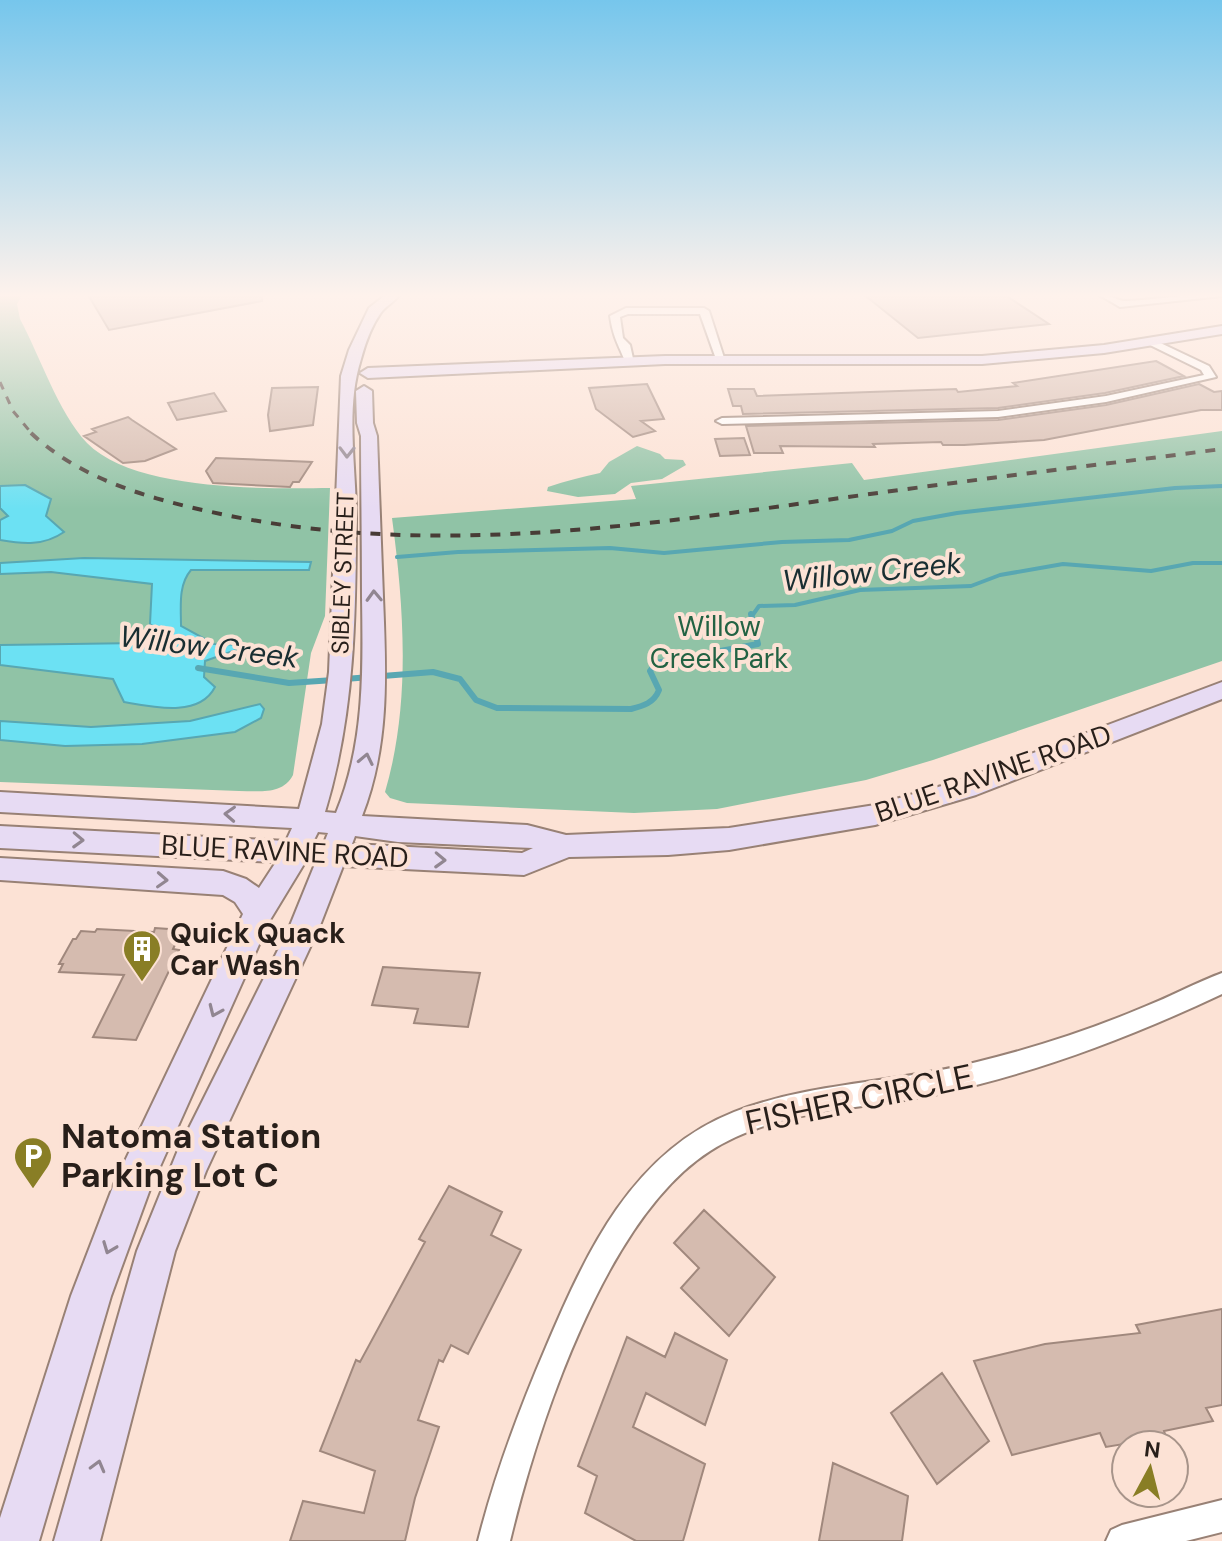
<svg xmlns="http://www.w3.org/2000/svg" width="1222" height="1541" viewBox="0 0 1222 1541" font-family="'DM Sans',sans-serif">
<rect width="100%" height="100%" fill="#fce2d5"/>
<path fill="#90c3a6" d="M0 293H23L17 304 20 319C40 356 58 412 87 443 134 491 266 489 330 488L325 616 311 653 293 775C283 795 259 791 239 791L0 782Z
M1222 431V661L933 760 866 780 717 809 634 813 407 803 390 798 385 792C411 704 404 607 392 518L636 499 631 486 852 463 864 480Z
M637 446 660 454 665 459 683 460 686 465 662 479 631 483 615 494 578 497 547 491 548 487C566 481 582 477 600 473L609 462Z"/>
<path fill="#6ce1f3" stroke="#58a7b2" stroke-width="2" d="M25 485 51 499 46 516 64 532C44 546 23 544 0 540V520L8 516 0 508V486Z
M84 558 311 562 309 570H191C178 585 181 607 181 626L214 644 250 645 205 661 204 677 215 687C199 718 153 707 124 702L113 679 0 665V645L140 643 171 647 165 636 150 624 152 584 51 572 0 574V563Z
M260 704 264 709 261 718 235 732 142 744 65 746 0 740V721L91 727 190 721Z"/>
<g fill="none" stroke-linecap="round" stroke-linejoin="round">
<path stroke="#58a7b2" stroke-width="4" d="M397 557 458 552 610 548 664 553 782 542 849 540 892 531 913 521 957 513 1175 488 1222 486
M752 616 759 606 795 605 860 590 971 586 1000 575 1063 564 1151 571 1193 563H1222"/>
<path stroke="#58a7b2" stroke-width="6" d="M198 668 289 683 334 680
M345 679 433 672 460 679 476 700 497 708 631 709C643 706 654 703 659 690L650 671 656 663 758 644 751 614"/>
</g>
<path fill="#d5bbaf" stroke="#a0887d" stroke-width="2" d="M87 293H261L262 301 109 330Z
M862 293H1002L1049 324 918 338Z
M1156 361 1184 376 1105 393 998 408 743 414 741 406H733L728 389H754L757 396 956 389 958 392 1017 386 1013 383Z
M647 384 664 419 641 421 655 431 633 437 596 409 589 388Z
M1199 384 1214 392 1222 391V410H1201L1044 440 964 445H943L941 442 873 444 875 447 780 446 783 453H754L746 426 998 420 1106 405Z
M318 387 313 425 270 431 268 415 272 388Z
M214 393 226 411 177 420 168 403Z
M128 417 132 420 176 449 145 461 123 463 84 436 96 432 92 429Z
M744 438 750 455 720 456 715 439Z
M216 458 290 461 312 462 299 482H293L290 487 213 483 206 471Z
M155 928 182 930 173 949 179 950 136 1040 93 1037 124 975 59 972 63 964H59L73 939H76L81 931 95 932 97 929 154 932Z
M383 967 480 973 468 1027 414 1023 418 1009 372 1005Z
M449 1186 502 1212 491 1235 521 1250 468 1354 451 1345 443 1362 439 1360 418 1420 439 1427 415 1498 405 1541H290L303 1501 364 1513 375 1471 320 1451 356 1360 360 1362 425 1242 419 1239Z
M704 1210 775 1277 729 1336 681 1288 699 1268 674 1243Z
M1222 1309V1405L1206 1408 1213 1421 1164 1431 1166 1437 1106 1447 1100 1433 1012 1455 974 1361 1045 1344 1140 1333 1136 1325Z
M675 1333 727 1360 705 1425 646 1393 633 1427 705 1464 683 1541H636L585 1513 597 1476 578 1466 627 1337 665 1357Z
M942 1373 989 1441 937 1484 891 1413Z
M833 1463 908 1496 902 1541H819Z"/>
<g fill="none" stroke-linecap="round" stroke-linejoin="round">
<defs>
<path id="street" d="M1096 293C1108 293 1116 301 1126 301 1158 300 1190 293 1222 293V296L1120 307Z
M704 308 709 311 725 361 716 359 700 314H628L620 317 623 338 630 345 634 363H626C618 344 613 337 610 316L626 308Z
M1152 339 1209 366 1216 377 1106 402 998 417 722 424 716 421 722 418 998 411 1106 396 1204 375 1201 370 1148 344 1147 342Z
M1222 973V994C1131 1037 1036 1073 938 1094 862 1110 777 1108 710 1151 606 1217 538 1424 510 1541H478C495 1474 519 1410 546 1347 586 1253 632 1152 734 1112 811 1082 897 1083 977 1062 1034 1048 1090 1030 1144 1007 1170 997 1195 983 1222 973Z
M1222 1500V1532L1186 1541H1106L1111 1530 1122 1525Z"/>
<path id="secondary" d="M388 293H401C395 302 385 306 380 314 371 327 365 344 361 359 346 406 355 461 356 510 356 613 355 713 325 812L336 813C365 743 363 670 362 596 362 542 361 489 361 436L357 423 356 391 364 386 372 391 373 423 377 436C379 490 381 543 383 597 386 672 390 744 362 816L527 825 566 835 729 828 875 805 959 781 1222 682V699L976 795 875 825 729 850 668 855 569 857 524 875 343 866 319 928 206 1171 175 1251 100 1541H54L137 1251 178 1150 289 928 315 864H304L270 920 150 1189 111 1296 39 1541H0V1518L71 1296 114 1184 243 914 235 902 223 895 0 880V858L223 871 246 879 259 888 276 862 0 848V826L286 841 292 828 0 812V792L299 809 322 724 329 672 341 376 349 350 369 308ZM318 832 328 833 324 843 313 842ZM355 836 398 842 533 848 522 853 352 844Z
M1222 326V334L1104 353 982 364H665L368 378 360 373 368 368 665 356H982L1104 345Z"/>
</defs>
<use href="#street" stroke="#988175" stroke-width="4"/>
<use href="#secondary" stroke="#988175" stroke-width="4"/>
<use href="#street" fill="#fff" fill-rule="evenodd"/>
<use href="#secondary" fill="#e7dbf3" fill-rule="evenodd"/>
<path stroke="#483c36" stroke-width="3" stroke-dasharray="8 8" stroke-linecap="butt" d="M0 382 13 411 33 435"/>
<path stroke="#483c36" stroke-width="4" stroke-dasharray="10 10" stroke-linecap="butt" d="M31 433C79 478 144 497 207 511 428 561 649 524 870 494 987 478 1105 464 1222 449"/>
</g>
<defs><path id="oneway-chevron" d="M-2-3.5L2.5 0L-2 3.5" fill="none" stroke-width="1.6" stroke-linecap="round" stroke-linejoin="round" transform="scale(2)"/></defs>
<g stroke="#918691">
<use href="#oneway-chevron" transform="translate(347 452) rotate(91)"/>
<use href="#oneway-chevron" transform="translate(374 596) rotate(-92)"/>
<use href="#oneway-chevron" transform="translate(366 759) rotate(-78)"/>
<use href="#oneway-chevron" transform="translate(230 814) rotate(-177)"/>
<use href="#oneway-chevron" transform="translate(78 840) rotate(2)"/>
<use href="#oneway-chevron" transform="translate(440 860) rotate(2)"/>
<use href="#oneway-chevron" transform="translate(162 880) rotate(3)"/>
<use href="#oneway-chevron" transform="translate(215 1011) rotate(114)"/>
<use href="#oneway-chevron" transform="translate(109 1248) rotate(111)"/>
<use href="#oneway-chevron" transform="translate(98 1466) rotate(-75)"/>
</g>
<linearGradient id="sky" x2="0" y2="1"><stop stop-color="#76c6ec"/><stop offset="0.58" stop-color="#fef2ec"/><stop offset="1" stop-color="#fef2ec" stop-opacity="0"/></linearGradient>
<rect width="1222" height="509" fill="url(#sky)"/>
<defs>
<symbol id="building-pin" viewBox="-11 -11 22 30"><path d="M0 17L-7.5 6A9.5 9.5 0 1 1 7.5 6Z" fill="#897e25" stroke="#fce2d5"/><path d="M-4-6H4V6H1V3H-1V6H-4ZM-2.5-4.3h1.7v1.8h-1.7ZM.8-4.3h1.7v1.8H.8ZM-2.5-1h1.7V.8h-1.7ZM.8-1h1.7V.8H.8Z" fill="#fff"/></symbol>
<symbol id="parking-pin" viewBox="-11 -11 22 30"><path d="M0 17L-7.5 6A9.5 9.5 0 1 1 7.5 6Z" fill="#897e25" stroke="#fce2d5"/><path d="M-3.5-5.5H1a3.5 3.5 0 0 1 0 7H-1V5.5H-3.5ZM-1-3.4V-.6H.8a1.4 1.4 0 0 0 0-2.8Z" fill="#fff"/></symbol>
</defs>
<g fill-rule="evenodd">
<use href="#building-pin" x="120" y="927" width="44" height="60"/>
<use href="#parking-pin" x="11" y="1134" width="44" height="60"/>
</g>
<g text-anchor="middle" stroke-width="8" stroke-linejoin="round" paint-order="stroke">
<g font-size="24" fill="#281f1a" stroke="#fce2d5">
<text transform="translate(343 573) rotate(-88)" y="8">SIBLEY STREET</text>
</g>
<g font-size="28" fill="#226243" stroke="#fce2d5">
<text x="719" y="636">Willow<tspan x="719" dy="32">Creek Park</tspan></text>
</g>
<g font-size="28" fill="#281f1a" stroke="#fce2d5">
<text transform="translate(993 773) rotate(-19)" y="10">BLUE RAVINE ROAD</text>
<text transform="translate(285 851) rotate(3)" y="10">BLUE RAVINE ROAD</text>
</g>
<g font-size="28" font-weight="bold" fill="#281f1a" stroke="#fce2d5" text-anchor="start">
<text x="170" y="943">Quick Quack<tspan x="170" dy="32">Car Wash</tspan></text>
</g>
<g font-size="30" font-style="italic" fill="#192e32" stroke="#fce2d5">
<text transform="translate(872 572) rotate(-6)" y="10">Willow Creek</text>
<text transform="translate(209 647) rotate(7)" y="10">Willow Creek</text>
</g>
<g font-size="34" fill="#281f1a" stroke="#fce2d5">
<text transform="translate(859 1099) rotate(-12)" y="12">FISHER CIRCLE</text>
</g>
<g font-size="34" font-weight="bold" fill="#281f1a" stroke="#fce2d5" text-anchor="start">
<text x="61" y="1148">Natoma Station<tspan x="61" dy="39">Parking Lot C</tspan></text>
</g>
</g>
<g transform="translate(1150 1469) rotate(7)"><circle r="38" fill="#fce2d5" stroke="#a7948a" stroke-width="2"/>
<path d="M0-6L14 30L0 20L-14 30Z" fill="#897e25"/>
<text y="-12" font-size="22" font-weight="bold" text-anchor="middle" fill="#281f1a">N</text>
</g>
</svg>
